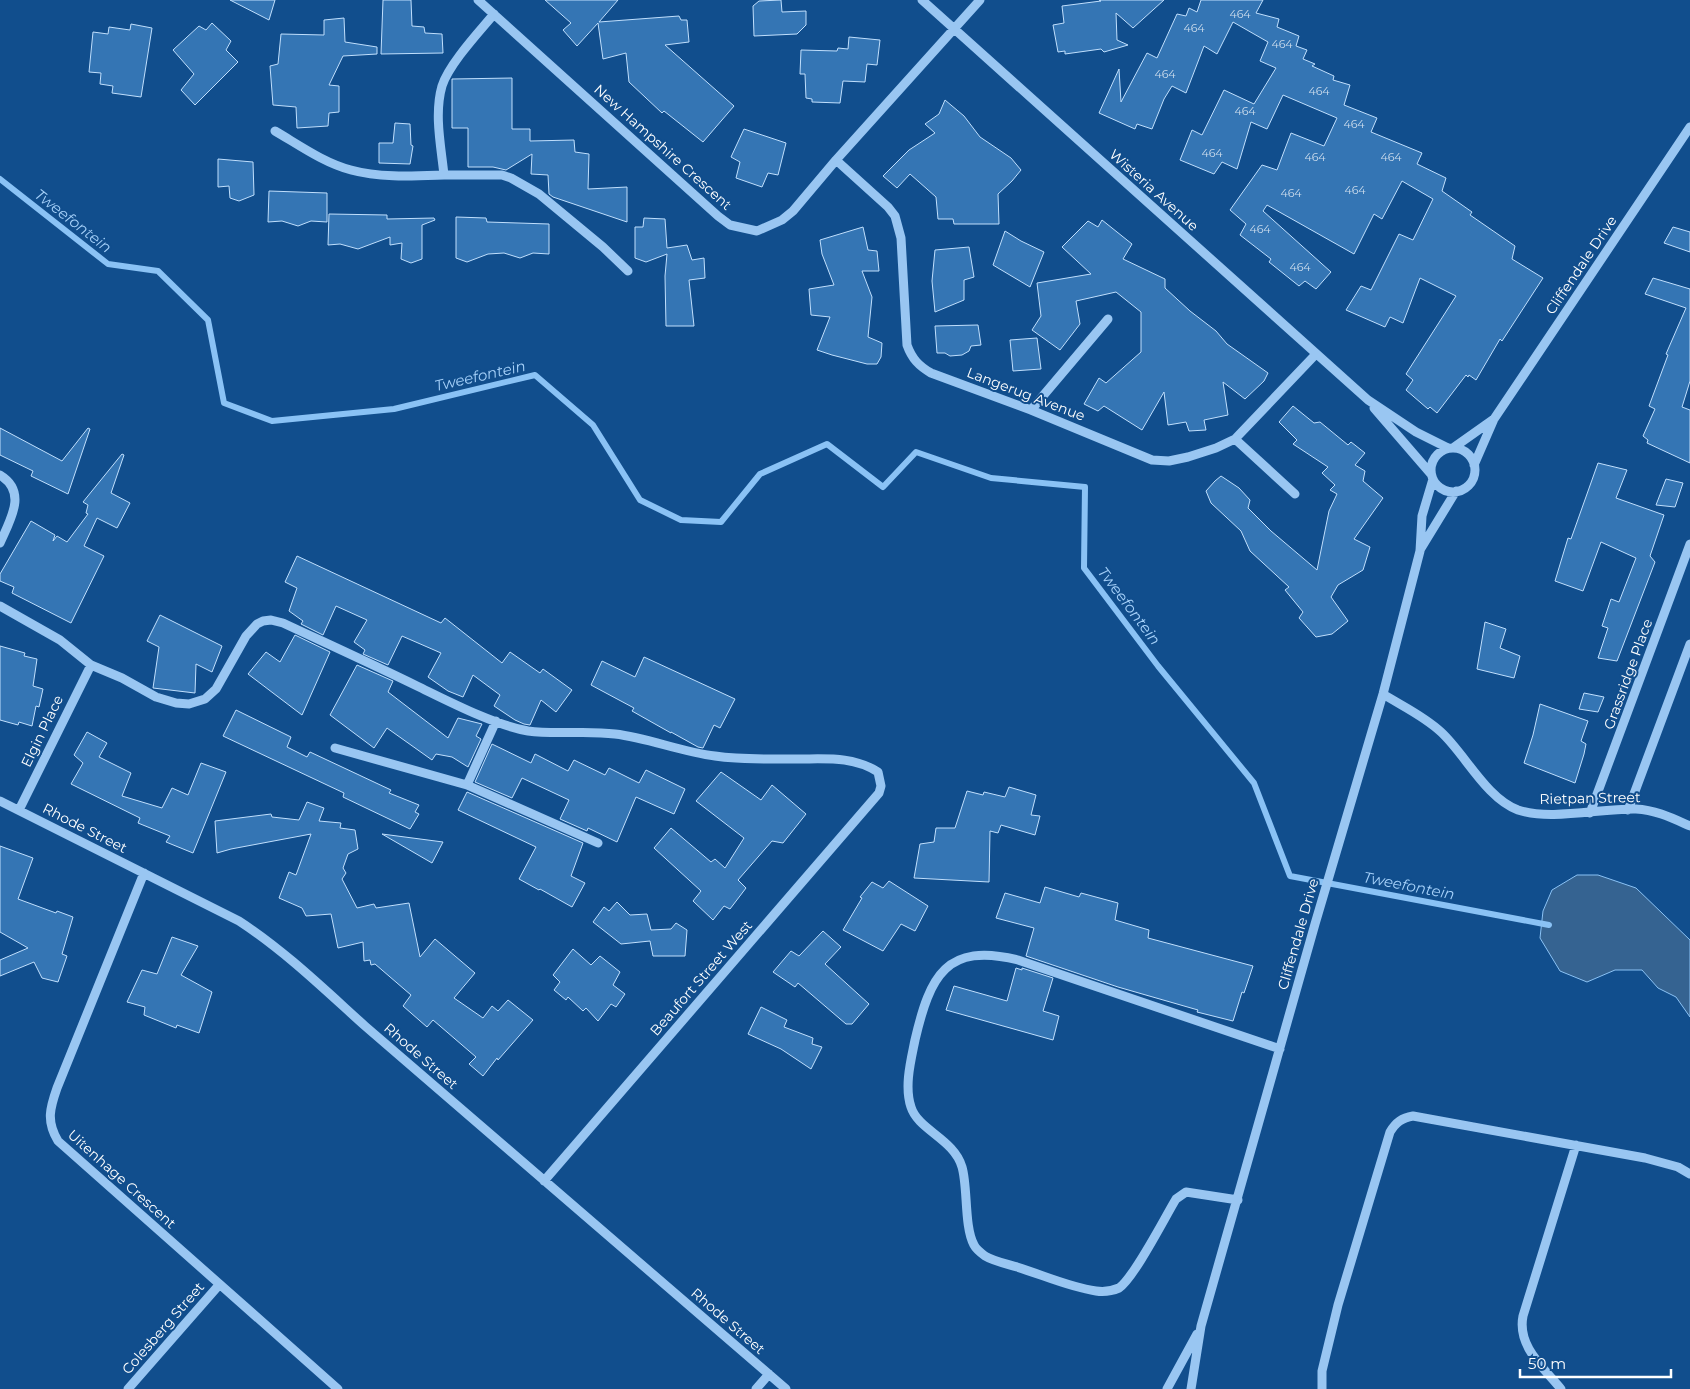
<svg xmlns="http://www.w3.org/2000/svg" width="1690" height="1389" viewBox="0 0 1690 1389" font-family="Montserrat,sans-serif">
<rect width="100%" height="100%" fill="#114e8d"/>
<path fill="#356391" stroke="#8ac2f5" d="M1577 875H1598L1636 888 1690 940V1017L1676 997 1658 988 1642 970H1615L1587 982 1560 971 1540 938 1543 911 1552 890Z"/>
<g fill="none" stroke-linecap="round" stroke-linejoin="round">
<path stroke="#8ac2f5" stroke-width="6" d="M0 179 108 264 158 271 208 320 224 403 272 421 394 409 535 375 593 425 640 500 681 520 721 522 760 474 827 444 883 487 916 452 991 478 1085 487 1084 568 1158 666 1254 783 1290 876 1549 925"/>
</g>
<path fill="#3475b4" stroke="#c0dffd" d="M230 0H275L269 20Z
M383 0H411L412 26 424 27 425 33 442 34 443 53 381 54Z
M545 0H618L599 22 679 16 681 20H687L689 42 665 45 734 106 703 142 664 111 662 113 629 82 626 53 603 59 598 23 577 46 563 30 571 23Z
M781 0 782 12 806 11V25L797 34 754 36 753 6 759 1Z
M1099 0H1164L1133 28 1116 13 1117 40 1128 45 1104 52 1101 49 1065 54V51L1058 52 1053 25 1064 23 1062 6 1101 1Z
M1201 0H1263L1256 13 1279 19 1277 27 1299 36 1296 46 1307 50 1303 59 1315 64 1312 66 1334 76 1333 80 1350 85 1344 105 1377 118 1371 132 1422 153 1417 164 1446 178 1442 191 1472 212 1470 215 1515 246 1512 259 1543 278 1502 341 1500 339 1476 380 1469 375 1468 377 1466 375 1437 413 1430 407 1428 409 1406 390 1413 380 1406 374 1456 296 1420 278 1403 323 1390 317 1385 327 1346 310 1361 286 1371 290 1399 234 1413 240 1433 199 1402 181 1382 219 1374 214 1354 254 1267 205 1263 211 1331 272 1316 289 1305 281 1299 286 1269 262 1271 259 1240 235 1246 224 1230 210 1262 165 1277 170 1291 133 1324 146 1337 118 1283 95 1267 129 1251 122 1237 169 1222 162 1214 174 1180 160 1192 130 1202 135 1224 90 1254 104 1276 68 1260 61 1268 42 1233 22 1217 54 1204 46 1186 93 1172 86 1164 99 1152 129 1137 124 1135 129 1099 113 1119 69 1121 102 1147 53 1157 58 1177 14 1186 16 1189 8 1197 12Z
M344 18 345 42 377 47V54L343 56 329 85 339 86V112L329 113 328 126 297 128 296 107 273 105 270 66 278 64 281 34 324 35V20Z
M212 23 231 41 226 50 238 62 195 105 181 90 194 74 173 50 199 26 206 30Z
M131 24 152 28 141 97 112 93 113 86 100 84 101 73 89 72 93 32 108 34 109 27 130 30Z
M849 37 880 40 877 65 867 64 865 82 843 81 840 103 812 102V99L806 98 805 74H800L801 50 837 51 838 48 848 49Z
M512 78V129H530V141L574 140 575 152 589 154 588 189 627 187V222L553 197 549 194 548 175 531 174 532 154 506 170 493 167H468V128H452V79Z
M945 100 964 116 980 137 1011 158 1021 170 1012 181 998 194 999 224H954L953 219H938L936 197 910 174 897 188 883 176 909 150 935 133 925 124 939 114Z
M395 123 410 124 411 145 413 146 410 164 379 163V143H393Z
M744 129 786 143 778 175 768 173 762 187 736 178 740 162 731 157Z
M218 159 253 162 254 195 239 201 230 198 229 186 218 187Z
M269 191 327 193V222L311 221 298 226 282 221 268 222Z
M329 214 387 215V219L434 218 435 220 422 225V259L411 263 401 259 402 243 390 245V237L358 249 340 244 328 245Z
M456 217 486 218 487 222 549 224V254L533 253 520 258 504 253 488 254 467 262 456 258Z
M644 218 665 219 667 248 687 245 692 260 704 258 705 278 689 280 694 326H666L665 276 667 254 646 262 635 258V227H643Z
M1102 220 1132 244 1123 259 1165 279V288L1190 311 1216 331 1227 344 1268 373 1264 381 1245 399 1223 382 1228 415 1204 420 1206 430 1189 431 1186 422 1168 425 1164 392 1142 430 1104 406 1098 411 1084 404 1099 378 1106 383 1141 352V312L1116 292 1076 301 1080 324 1060 350 1032 330 1041 316 1037 283 1091 274 1062 247 1088 221 1098 227Z
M863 227 868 250 877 251 879 271H862L872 297 868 337 882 343 881 357 877 364H867L832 355 817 350 830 317 811 315 809 289 834 285 822 254 820 240Z
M1673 227 1690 232V252L1664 243Z
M1005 231 1021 241 1044 252 1030 287 993 265Z
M969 247 974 277 964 280V300L935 312 932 281 935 250Z
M1653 278 1690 289V381L1682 407 1690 410V463L1647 443 1648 440 1643 436 1655 409 1649 406 1668 355 1666 354 1686 308 1645 294Z
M978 325 981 345 971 346 969 351 962 355 950 356 945 353H937L935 326Z
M1037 338 1041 369 1013 371 1010 340Z
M1293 406 1314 423 1320 422 1348 445 1351 442 1365 453 1355 465 1365 471 1363 481 1383 498 1354 539 1370 547 1363 570 1338 585 1331 597 1348 621 1332 634 1316 637 1299 618 1303 612 1285 590 1289 587 1250 551 1241 531 1211 503 1206 491 1215 481 1221 476 1239 488 1250 500 1248 508 1271 531 1317 570 1329 511 1337 494 1330 490 1335 485 1322 473 1328 467 1293 444 1297 440 1279 422Z
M0 428 62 461 88 428 90 429 68 494 31 476 33 471 0 455Z
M122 454 124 455 111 493 130 503 117 528 97 518 84 546 104 556 71 623 12 593 14 587 0 581V574L31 521 55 535 53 541 57 536 67 542 88 514 86 513 88 505 83 502Z
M1598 463 1627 470 1616 498 1664 515 1650 556 1655 562 1617 661 1598 658 1608 628 1602 626 1611 599 1619 602 1636 558 1601 542 1583 591 1555 581 1568 538 1571 539Z
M1666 479 1683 483 1675 507 1656 505Z
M297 556 441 623 445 618 502 663 510 652 540 673 543 669 572 690 556 712 541 700 530 725 524 724 515 720 494 706 500 695 473 675 463 697 448 691 428 677 441 653 402 636 388 665 363 654 365 650 354 642 367 620 336 606 323 635 301 624 303 621 289 611 297 588 285 582Z
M160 615 222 646 212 672 196 664 195 693 153 688 159 647 147 641Z
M1485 622 1506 629 1500 648 1520 656 1514 678 1477 669Z
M295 635 330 652 302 715 248 674 266 652 280 662Z
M0 646 25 653 24 656 37 659 33 686 43 689 39 707 36 706 32 726 19 722 18 725 0 720Z
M644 657 735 699 720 728 714 725 703 748 698 747 671 732V733L632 711 634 708 591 685 602 661 635 677Z
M357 665 393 681 388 692 448 738 458 718 482 724 476 736 481 739 468 767 452 757 436 754 432 760 387 728 374 748 330 715Z
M1584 693 1604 697 1598 712 1579 709Z
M1540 704 1588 721 1581 741 1586 744 1584 754 1575 783 1524 763 1533 735Z
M236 710 291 737 287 747 307 757 310 752 391 790 389 793 419 805 415 812 419 814 410 829 343 797 344 793 223 736Z
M87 732 107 743 99 757 131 773 122 796 162 808 172 788 188 795 201 763 226 772 193 853 166 842 170 836 138 823 140 818 71 784 83 763 74 755Z
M492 744 531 763 535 754 568 771 574 760 605 775 609 768 639 783 646 770 685 789 674 814 636 797 617 842 588 828 587 831 560 819 569 800 522 778 512 798 475 782Z
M721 772 761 800 772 785 806 814 783 843 772 841 738 880 746 888 730 909 724 906 713 920 693 901 701 891 654 848 671 828 711 862 715 859 725 868 744 838 696 801Z
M1009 787 1036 795 1031 815 1040 816 1035 835 1001 825 998 833 990 831 989 882 914 878 920 844 934 842 936 828H955L967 791 983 795 984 792 1005 797Z
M467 792 583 843 571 876 585 883 572 907 540 889 539 890 519 879 536 847 458 810Z
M307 802 324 808 319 821 341 823 340 828 355 830 358 849 348 854 343 868 346 873 342 879 357 908 374 904 376 908 409 903 420 957 435 939 475 973 454 998 483 1018 492 1006 498 1011 508 1000 533 1020 498 1060 497 1058 483 1076 469 1064 476 1057 433 1020 427 1027 403 1006 411 995 375 964 371 965 370 960 364 961 363 942 338 948 331 914 306 916 302 908 279 898 289 872 296 875 311 834 231 849 217 853 215 821 271 814 272 817 299 820Z
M382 834 443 842 432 863Z
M0 846 33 858 18 899 56 913 57 911 73 917 62 954 67 956 58 982 42 978 34 962 0 976V960L28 948 0 932Z
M889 881 928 906 915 931 901 924 883 951 843 930 862 898 860 897 872 882 883 888Z
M1045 887 1079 897 1081 893 1118 903 1115 920 1149 930 1148 938 1253 966 1244 993 1242 992 1233 1021 1197 1012 1198 1010 1118 987 1026 956 1034 928 996 918 1005 893 1040 903Z
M617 902 630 915 647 914 651 930 671 929 676 923 687 930 685 956H653L650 941 621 944 593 922 604 907 609 911Z
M823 931 841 947 825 964 869 1004 852 1024H846L798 983 795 987 773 972 791 951 799 956Z
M172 937 198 946 181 975 212 992 199 1033 177 1025 176 1028 144 1015 145 1007 127 1002 142 970 157 974Z
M573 949 591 965 600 956 620 972 613 985 625 994 616 1007 611 1004 598 1021 586 1008 583 1011 568 997 566 1000 554 990 560 982 553 975Z
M1016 968 1022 970V968L1053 978 1043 1011 1059 1016 1053 1040 946 1010 954 986 1007 1001Z
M761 1007 787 1020 784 1027 813 1038 812 1044 822 1047 811 1069 781 1049 748 1034Z"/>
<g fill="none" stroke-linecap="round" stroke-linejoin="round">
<path stroke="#99c6f2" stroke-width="9" d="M478 0 718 216 730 225 757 231 782 220 793 211 836 160 980 0
M922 0 1368 400 1416 432 1448 448
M494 14C479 32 449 64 442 86 434 114 441 146 444 175H502L511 178 539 194 603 247 628 271
M275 131C299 145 324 163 351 170 380 178 414 176 444 175
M836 160 888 207 895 216 901 238 907 345C912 359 919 366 931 373L1031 410 1152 460 1169 461 1188 457 1216 448 1235 439 1316 354
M1374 408 1431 474
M1031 410 1108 319
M1235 439 1295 494
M1453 448 1494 419
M1431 470a22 22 0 1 1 44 0a22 22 0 1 1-44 0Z
M1474 465 1494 419 1690 127
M0 475C28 492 10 520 0 543
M1420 550 1456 491
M0 606 60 640 91 665 122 678 156 697 176 703 189 704 205 699 216 689 246 636 257 624 263 621 271 620 283 623C328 644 372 664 417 686 448 701 494 725 528 731 557 735 586 730 615 734 649 738 681 752 715 756 742 760 770 759 798 759 826 759 853 756 878 772L881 786 879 793 544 1181
M1383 694C1402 706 1424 716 1441 732 1465 754 1486 798 1518 810 1550 821 1602 808 1636 809 1656 810 1672 818 1690 826
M496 721 467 785 598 843
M335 748 467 785
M0 801 239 921C285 951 325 990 365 1026L786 1389
M19 810 91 665
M1628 810 1690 644
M1590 813 1690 544
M144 873 57 1088C50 1108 46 1121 58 1141L338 1389
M1238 1200 1186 1192 1176 1199C1165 1217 1134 1278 1119 1288 1112 1291 1103 1292 1096 1291 1069 1287 1043 1275 1017 1267 1007 1264 993 1261 985 1256 981 1253 976 1249 974 1245 964 1227 968 1187 962 1167 954 1139 918 1130 911 1107 904 1086 911 1060 915 1040 930 976 946 942 1018 960L1280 1049
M128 1389 219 1285
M756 1389 769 1374
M1167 1389 1197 1334
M1191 1389 1201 1326 1315 924 1383 694 1420 551 1422 516 1433 479
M1322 1389V1371L1338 1305 1390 1132C1396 1122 1402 1118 1413 1116L1645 1158 1678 1167 1690 1174
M1561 1389C1543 1367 1517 1346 1523 1316L1576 1145"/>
</g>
<g text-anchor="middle" stroke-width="4" stroke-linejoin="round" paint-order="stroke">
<g font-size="11" fill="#ccdcec">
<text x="1240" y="18">464</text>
<text x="1194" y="32">464</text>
<text x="1282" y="48">464</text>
<text x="1165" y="78">464</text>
<text x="1319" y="95">464</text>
<text x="1245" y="115">464</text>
<text x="1354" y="128">464</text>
<text x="1212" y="157">464</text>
<text x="1315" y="161">464</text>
<text x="1391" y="161">464</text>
<text x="1355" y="194">464</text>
<text x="1291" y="197">464</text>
<text x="1260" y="233">464</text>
<text x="1300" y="271">464</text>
</g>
<g font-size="14" fill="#fff" stroke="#114e8d">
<text transform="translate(663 147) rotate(42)" y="5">New Hampshire Crescent</text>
<text transform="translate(1154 190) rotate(42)" y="5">Wisteria Avenue</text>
<text transform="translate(1581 265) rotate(-56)" y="5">Cliffendale Drive</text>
<text transform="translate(1026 394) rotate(21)" y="5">Langerug Avenue</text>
<text transform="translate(1628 674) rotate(-70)" y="5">Grassridge Place</text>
<text transform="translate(42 731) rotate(-64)" y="5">Elgin Place</text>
<text transform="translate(1590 798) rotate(-1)" y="5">Rietpan Street</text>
<text transform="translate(85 828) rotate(27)" y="5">Rhode Street</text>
<text transform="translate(1298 934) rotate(-74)" y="5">Cliffendale Drive</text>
<text transform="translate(701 978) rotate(-49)" y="5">Beaufort Street West</text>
<text transform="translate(421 1056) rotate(41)" y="5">Rhode Street</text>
<text transform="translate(122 1179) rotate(42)" y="5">Uitenhage Crescent</text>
<text transform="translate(728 1321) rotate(41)" y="5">Rhode Street</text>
<text transform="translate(163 1328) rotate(-49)" y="5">Colesberg Street</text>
</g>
<g font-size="15" font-style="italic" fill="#a5d0f9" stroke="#114e8d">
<text transform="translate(73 221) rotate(38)" y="5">Tweefontein</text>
<text transform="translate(480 376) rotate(-13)" y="5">Tweefontein</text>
<text transform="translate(1129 606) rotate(53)" y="5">Tweefontein</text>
<text transform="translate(1409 886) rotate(11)" y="5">Tweefontein</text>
</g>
</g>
<path d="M1520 1369v8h151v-8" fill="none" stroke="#ffffff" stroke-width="2.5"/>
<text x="1528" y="1369" font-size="15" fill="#ffffff" stroke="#114e8d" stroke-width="4" paint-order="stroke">50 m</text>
</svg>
